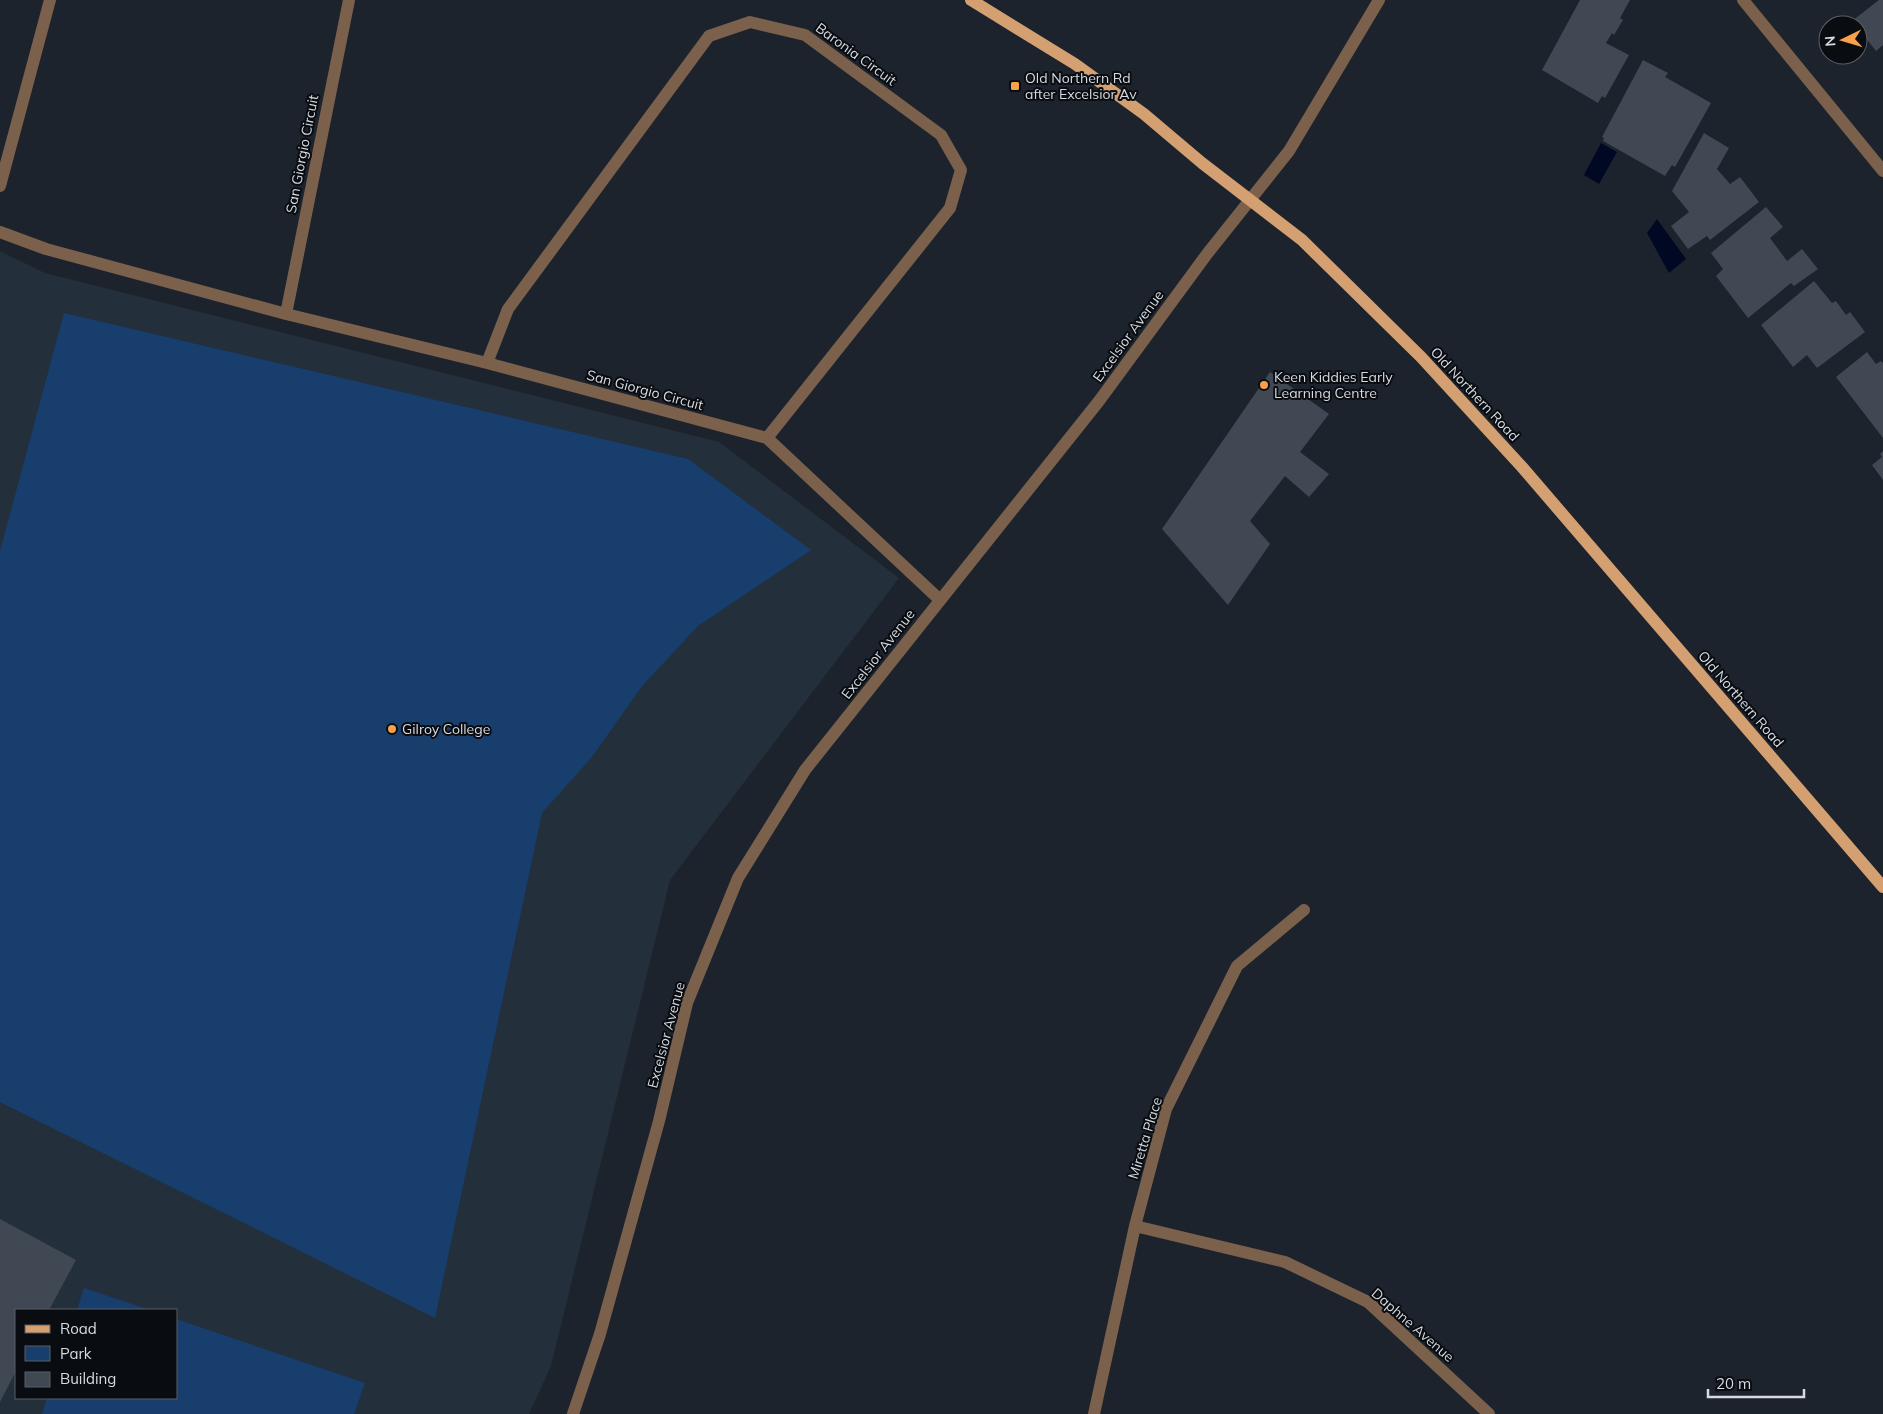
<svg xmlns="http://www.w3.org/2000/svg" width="1883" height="1414" viewBox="0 0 1883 1414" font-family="Mulish,sans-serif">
<rect width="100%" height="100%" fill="#1c232d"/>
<path fill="#242f3c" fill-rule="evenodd" d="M0 251 45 273 719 442 899 578 670 880 551 1366 529 1414H0ZM16 1310H176V1398H16Z"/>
<path fill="#173e6d" d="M64 313 688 459 811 550 698 626 642 686 592 757 542 813 435 1318 0 1102V551Z
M84 1288 150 1310H77Z
M176 1319 365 1383 354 1414H42L47 1398H176Z"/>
<path fill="#000823" d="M1601 143 1617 152 1599 184 1584 175Z
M1657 219 1686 259 1669 273 1647 233Z"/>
<path fill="#404853" d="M1580 0H1630L1620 18 1623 20 1614 35 1612 33 1606 43 1629 55 1605 98 1602 96 1598 103 1542 70Z
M1879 0H1883V45L1876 51 1852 21Z
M1643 60 1668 73 1665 77 1711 103 1675 167 1672 165 1665 176 1603 141 1604 138 1602 137Z
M1704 133 1729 148 1717 169 1730 184 1740 177 1759 202 1710 240 1707 236 1688 249 1671 226 1689 212 1672 191Z
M1766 207 1783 227 1770 238 1787 261 1802 249 1818 269 1794 286 1791 283 1748 318 1716 276 1723 269 1711 253Z
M1814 281 1832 303 1836 301 1846 315 1850 312 1865 332 1817 368 1807 355 1793 367 1761 325Z
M1867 352 1876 364 1881 361 1883 363V438L1836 377Z
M1270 372 1329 414 1300 452 1329 474 1309 497 1285 476 1250 521 1270 544 1228 605 1162 529Z
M1883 451V480L1872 465 1882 457 1880 454Z
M0 1219 76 1260 49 1310H16V1371L0 1402Z"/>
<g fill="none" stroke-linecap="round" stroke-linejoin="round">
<path stroke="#7b614b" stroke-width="12" d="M1743 0 1883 171
M0 186 50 0
M0 232 46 249 286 314 487 363 767 438 940 600
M286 314 349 0
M487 363 508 309 709 36 750 22 805 35 941 135 961 170 950 208 767 438
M1135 1226 1285 1262 1368 1302 1489 1414
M573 1414 600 1334 659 1121 687 1003 738 878 805 770 1099 401 1207 254 1289 151 1379 0
M1094 1414 1135 1226 1166 1109 1237 966 1304 910"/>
<path stroke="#d4a071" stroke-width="12" d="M971 0 1075 64 1144 114 1202 163 1302 240 1421 357 1522 467 1883 887"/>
</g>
<g fill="#f8a14a" stroke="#090c10" stroke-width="2">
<rect x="1010" y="81" width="10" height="10" rx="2.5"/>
<circle cx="1264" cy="385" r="5"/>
<circle cx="392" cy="729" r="5"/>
</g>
<g text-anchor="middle" stroke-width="4" stroke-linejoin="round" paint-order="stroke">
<g font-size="14" fill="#d6dbe1" stroke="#090c10">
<text transform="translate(856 54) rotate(36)" y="5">Baronia Circuit</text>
<text transform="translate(302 154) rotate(-79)" y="5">San Giorgio Circuit</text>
<text transform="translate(1128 336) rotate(-54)" y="5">Excelsior Avenue</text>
<text transform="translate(645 390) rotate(15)" y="5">San Giorgio Circuit</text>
<text transform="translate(1475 394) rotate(47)" y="5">Old Northern Road</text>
<text transform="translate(878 654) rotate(-52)" y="5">Excelsior Avenue</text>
<text transform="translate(1741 699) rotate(49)" y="5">Old Northern Road</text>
<text transform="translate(666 1035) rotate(-75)" y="5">Excelsior Avenue</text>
<text transform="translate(1145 1138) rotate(-73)" y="5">Miretta Place</text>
<text transform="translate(1413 1325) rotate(41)" y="5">Daphne Avenue</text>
</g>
<g font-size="14" fill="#d6dbe1" stroke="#090c10" text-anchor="start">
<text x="1025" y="83">Old Northern Rd<tspan x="1025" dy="16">after Excelsior Av</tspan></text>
<text x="1274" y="382">Keen Kiddies Early<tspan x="1274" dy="16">Learning Centre</tspan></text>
<text x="402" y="734">Gilroy College</text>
</g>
</g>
<rect x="15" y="1309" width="162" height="90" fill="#090c10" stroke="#5b5f64"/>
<rect x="25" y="1325" width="25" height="8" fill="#d4a071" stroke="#5b5f64"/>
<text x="60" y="1334" font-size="15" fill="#d6dbe1">Road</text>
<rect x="25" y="1346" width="25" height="15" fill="#173e6d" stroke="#5b5f64"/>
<text x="60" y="1359" font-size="15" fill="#d6dbe1">Park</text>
<rect x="25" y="1372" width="25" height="15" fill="#404853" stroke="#5b5f64"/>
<text x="60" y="1384" font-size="15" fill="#d6dbe1">Building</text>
<g transform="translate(1843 40) rotate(265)"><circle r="24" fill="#090c10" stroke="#5b5f64"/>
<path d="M0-4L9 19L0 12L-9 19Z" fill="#f8a14a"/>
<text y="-8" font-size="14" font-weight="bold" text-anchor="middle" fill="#d6dbe1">N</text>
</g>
<path d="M1708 1389v8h96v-8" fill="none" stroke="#d6dbe1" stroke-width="2.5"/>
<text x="1716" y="1389" font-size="15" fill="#d6dbe1" stroke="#090c10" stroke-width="4" paint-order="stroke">20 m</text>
</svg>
